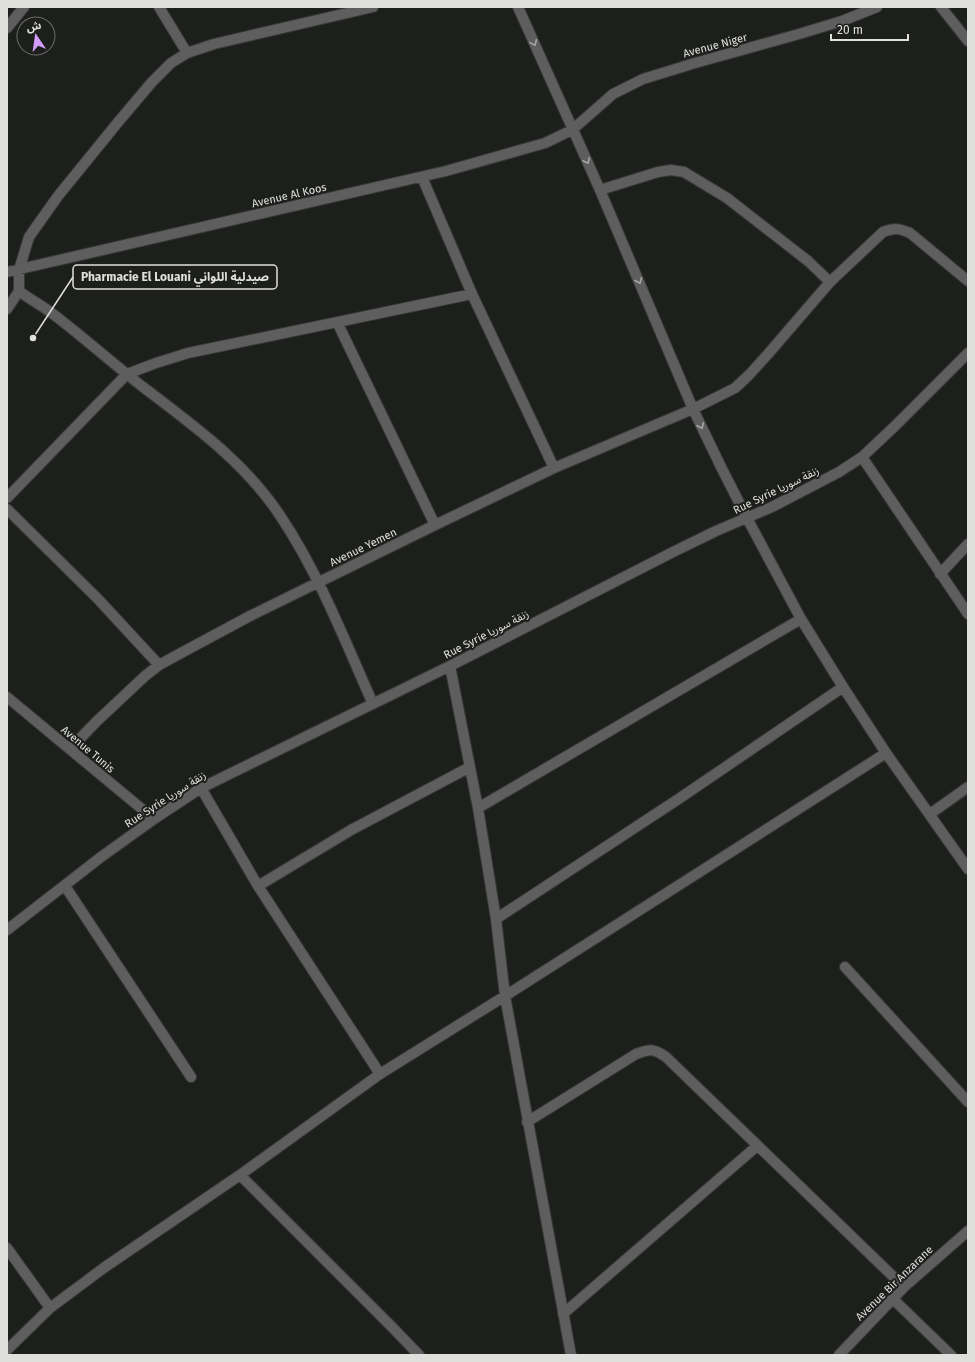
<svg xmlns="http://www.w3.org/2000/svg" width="975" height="1362" viewBox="0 0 975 1362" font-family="'Fira Sans','Noto Sans Arabic',sans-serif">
<rect width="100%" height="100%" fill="#1d1f1c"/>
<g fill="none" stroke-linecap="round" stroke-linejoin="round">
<defs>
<path id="minor" d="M159 7 187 53
M518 7 600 190 693 409 722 469 747 518 801 619 843 687 886 753 968 869
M941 7 968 41
M7 28 24 7
M422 177 472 294
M7 272 446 171 545 143 572 130 613 94 643 79 695 63 799 34 842 21 877 7
M830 282 883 232C894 228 899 228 910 233L968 281
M19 291C28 298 39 304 49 311 81 335 111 362 143 387 193 425 246 463 281 517 319 574 345 641 373 704
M7 309 19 291V270L29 237 58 196 119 121 152 82 171 63 187 53 214 44 373 7
M337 322 435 525
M862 457 968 614
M7 498 127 374 156 363 188 353 472 294 554 468
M7 509 98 599 159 665
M940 574 968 544
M450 666 478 808 496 919 505 996 571 1355
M7 697 154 819
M70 749 96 722 145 676 159 665 181 653 248 617 435 525 554 468 693 409 735 388 749 375 768 354 830 282 808 261 727 198 684 172 671 170 658 172 600 190
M201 788 258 886 380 1074
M478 808 801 619
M930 814 968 787
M65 886 191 1077
M258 886 351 830 470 767
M496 919 680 798 843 687
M7 930 101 857 154 819 201 788 450 666 673 552 716 531 772 507 839 472 862 457 895 426 968 353
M845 967 968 1102
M527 1122 636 1054C650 1049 653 1048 666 1057L904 1287
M240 1175 391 1326 419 1355
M7 1248 50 1308
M893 1299 951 1355
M563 1314 757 1146
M7 1350 50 1308 105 1267 240 1175 380 1074 505 996 886 753
M839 1355 904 1287 968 1231"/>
</defs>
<use href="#minor" stroke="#383a37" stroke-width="12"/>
<use href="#minor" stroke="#5d5e5d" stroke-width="10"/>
</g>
<defs><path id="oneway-chevron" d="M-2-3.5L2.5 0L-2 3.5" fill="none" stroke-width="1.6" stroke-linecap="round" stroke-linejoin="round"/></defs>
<g stroke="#a4a6a4">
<use href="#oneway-chevron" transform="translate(534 43) rotate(66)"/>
<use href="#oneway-chevron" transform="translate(587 161) rotate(65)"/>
<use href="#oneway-chevron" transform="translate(639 281) rotate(67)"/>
<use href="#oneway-chevron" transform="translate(701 426) rotate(65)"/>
</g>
<g text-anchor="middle" stroke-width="4" stroke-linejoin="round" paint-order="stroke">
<g font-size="11" fill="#dfe0de" stroke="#1d1f1c">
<text transform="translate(715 45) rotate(-15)" y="4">Avenue Niger</text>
<text transform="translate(289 195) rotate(-13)" y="4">Avenue Al Koos</text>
<text transform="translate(776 490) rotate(-26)" y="4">Rue Syrie زنقة سوريا</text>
<text transform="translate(363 547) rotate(-26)" y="4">Avenue Yemen</text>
<text transform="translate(486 634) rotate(-27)" y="4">Rue Syrie زنقة سوريا</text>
<text transform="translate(88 749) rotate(40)" y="4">Avenue Tunis</text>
<text transform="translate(165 799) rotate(-33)" y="4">Rue Syrie زنقة سوريا</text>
<text transform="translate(894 1283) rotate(-44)" y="4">Avenue Bir Anzarane</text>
</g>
</g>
<path fill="none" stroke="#dfe0de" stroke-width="1.5" d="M33 338L73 277"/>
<circle fill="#dfe0de" stroke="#1d1f1c" stroke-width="1.5" cx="33" cy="338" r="4"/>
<rect fill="#1d1f1c" stroke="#dfe0de" stroke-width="1.5" x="73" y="265" width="204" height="24" rx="4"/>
<g font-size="12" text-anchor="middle" font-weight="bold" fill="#dfe0de">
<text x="175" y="281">Pharmacie El Louani صيدلية اللواني</text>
</g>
<rect width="975" height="1362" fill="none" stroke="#dfe0de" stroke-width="16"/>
<g transform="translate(36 36) rotate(347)"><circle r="19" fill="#1d1f1c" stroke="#6b6c6a"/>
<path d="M0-3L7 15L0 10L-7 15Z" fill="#d39cfc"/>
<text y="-6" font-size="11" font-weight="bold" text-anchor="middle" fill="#dfe0de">ش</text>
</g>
<path d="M831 34v6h77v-6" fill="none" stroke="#dfe0de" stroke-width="2"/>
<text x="837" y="34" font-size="12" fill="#dfe0de" stroke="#1d1f1c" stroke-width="3" paint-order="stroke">20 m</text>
</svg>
